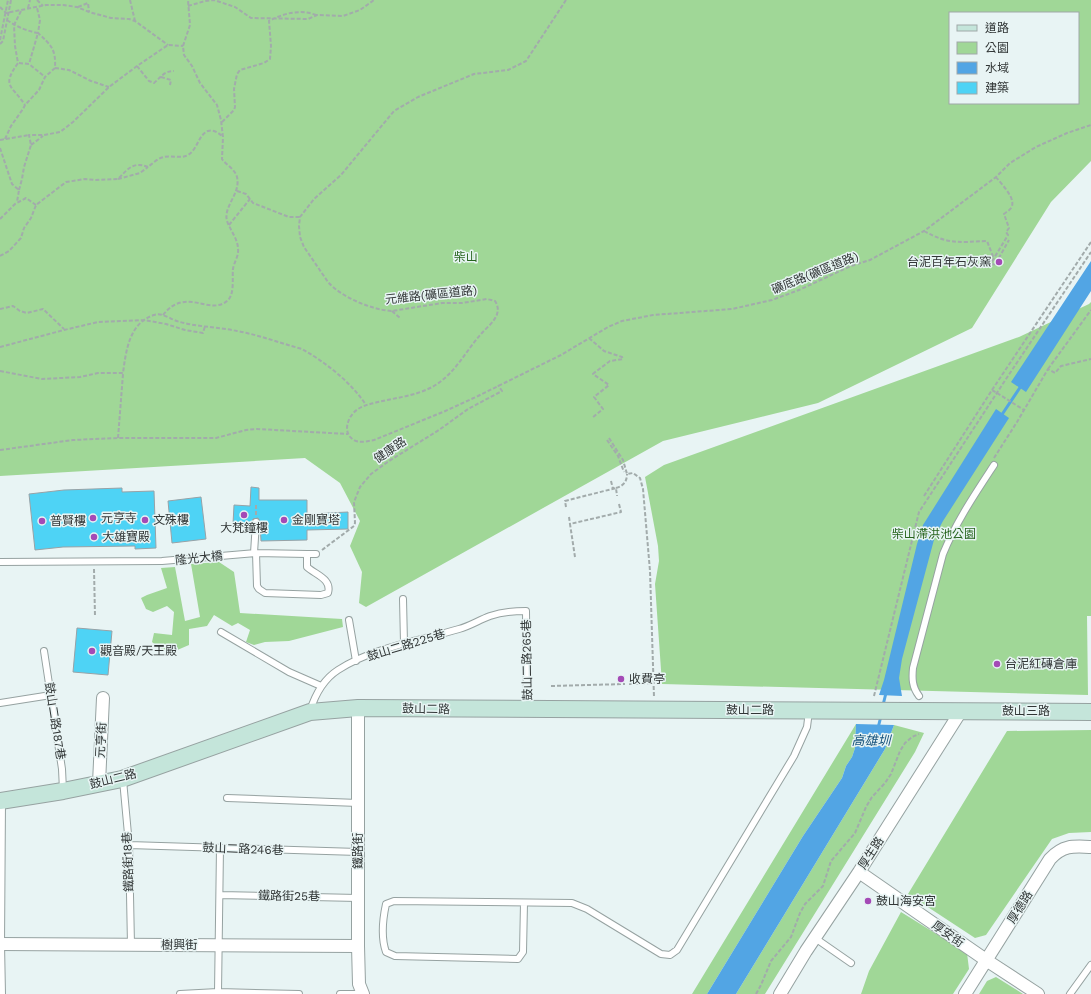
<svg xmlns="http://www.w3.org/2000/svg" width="1091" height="994" viewBox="0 0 1091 994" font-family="'Work Sans','Noto Sans TC',sans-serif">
<rect width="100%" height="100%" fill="#e8f4f4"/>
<path fill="#a0d797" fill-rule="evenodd" d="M0 0H1091V161L1051 202 972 328 818 403 663 441 366 607 359 603 362 572 350 546 360 521 340 483 305 458 0 476ZM950 13H1078V103H950Z
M1091 302V616H1087L1088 695 662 684 655 584 659 561 658 546 645 477 664 465 1019 337 1089 304Z
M219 562 234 572 240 613 342 619 343 627 289 641 265 642 254 645 246 642 250 630 238 623 232 626 214 615 207 626 189 629V645L175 651H163L152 642 154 633 172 635 174 612 167 606 153 612 146 609 141 598 147 595 167 588 161 568 175 567 185 621 200 617 191 564Z
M856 724 855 748 852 757 846 766 842 778 803 836 707 994H692Z
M894 725 924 733 915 752 765 994H736L885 749Z
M1091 730V832L1069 833 1052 839 986 935 975 938 908 894 1007 731Z
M901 912 967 953 969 969 953 994H861L869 971Z
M996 977 1023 994H979L987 981Z"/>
<path fill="#52a5e4" d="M1091 261V291L1026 392 1011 382Z
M996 409 1009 418 943 521 935 536 902 659 899 678 902 696 879 695 884 680 917 544 923 525Z
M856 724 894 725 885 749 736 994H707L803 836 842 778 846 766 852 757 855 748Z"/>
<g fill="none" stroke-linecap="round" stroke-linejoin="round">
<path stroke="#52a5e4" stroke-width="3" d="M1001 416 1021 386
M883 705 886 693
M878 728 881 716"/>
</g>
<path fill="#4ed3f5" stroke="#98a2a6" d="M251 487 259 488V500H307V514L348 512V529L307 530V540L261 541 260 522 258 518 253 519 251 525 233 524 234 505 250 506Z
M122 488V492L154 491 156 548 135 549V546L63 547 35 550 29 494 64 490Z
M201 497 206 539 172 543 168 501Z
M77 628 112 631 108 675 73 672Z"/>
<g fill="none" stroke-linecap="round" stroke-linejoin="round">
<defs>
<path id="lane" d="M254 553 256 522
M307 554H316
M0 562 162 561 256 553 307 554V567C316 575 332 579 328 593L321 595 265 593 259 589 257 586 256 553
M403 599 404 643
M349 620 356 661
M221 632 289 672 321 686
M44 651 62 769 63 790
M919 696C912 687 912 678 913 668L943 554C956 522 975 494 994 465
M0 703 51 695
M310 711C315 695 324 679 338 670 371 648 422 640 459 629 470 626 479 620 490 616 502 612 513 611 526 611L527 708
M123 780 129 845 131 945
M227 798 358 803
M2 802 1 944 2 994
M129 845 358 852
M220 895 358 898
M524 903 523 952 518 959 395 956 386 952C381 938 383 918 386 904L394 901 572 903 587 909 661 954 670 955 677 950 794 756 807 727 809 711
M815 938 851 963
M218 992 220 848
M180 994 218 992 299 994
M340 994H356
M1070 994 1091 965"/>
<path id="street" d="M358 708V946L359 984 363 994
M99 783 103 698
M859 872 986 960 1038 994
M0 944 358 946
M780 994 806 951 859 872 961 711
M965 994 1050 859C1063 845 1073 846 1091 847"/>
<path id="secondary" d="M0 801 63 791 122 779 310 712 358 708 1091 712"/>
</defs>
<use href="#lane" stroke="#96a2a1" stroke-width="8"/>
<use href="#street" stroke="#96a2a1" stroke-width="14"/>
<use href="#secondary" stroke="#96a2a1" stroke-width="18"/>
<path stroke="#a2abab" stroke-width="2" stroke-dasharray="4 2" stroke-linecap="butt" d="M37 0 43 6
M130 0 135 21
M566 0 526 61 508 70 474 74 418 97 394 111 341 175 314 199 300 217 299 226 300 237 304 247 328 282C341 297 372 310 392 311L442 303H462L487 299 495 301C504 315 489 325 481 334 464 353 453 378 428 389 413 396 395 398 378 402 371 404 364 405 358 409 347 416 341 435 356 441 362 443 368 441 374 440L443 412 478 396 561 355 608 327 622 321 653 315 732 309 772 300 799 290 851 266 870 260 924 231 996 177 1010 163 1036 147 1067 133 1091 125
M188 6 205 1 214 0 235 7 251 18 308 19 317 15 343 16 360 10 374 0
M0 7 6 13 46 5H63L77 7 89 12 111 18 129 19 135 21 168 45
M78 7 88 3 89 12
M28 8 30 0
M21 11 14 25 15 46 18 63C1 87 12 85 25 105
M7 20C17 27 27 31 38 33L29 64
M0 40 8 0
M0 44 3 41 11 0
M19 63 29 64 45 77
M137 66 149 81 154 83C161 77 164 71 174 71
M55 68 69 70 91 81 109 87
M161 77 171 80 170 85
M222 122 234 110 235 107 234 89 237 74 240 70 264 63 270 59 271 46 269 21C284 13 300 9 316 15
M5 139 11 126 23 109 25 105 39 90 45 77 55 68C56 49 51 45 38 33L40 20 37 8
M0 140 29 135
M31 145 43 136
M0 148 12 184 19 190 17 202
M996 177C1002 185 1017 199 1011 208 1009 211 1006 212 1004 214L1009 228 1006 232 1008 235 991 263 995 265 1009 240
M118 179 140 173 148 167
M19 190 22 179 24 167 31 145 29 135H44L60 132 73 122 109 87 137 66 168 45 183 46
M237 191 246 194 253 203 289 217H300
M0 219 15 204 26 198 36 205
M229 225 250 199
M924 231C949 245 960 242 987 241L994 259
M0 256 9 251 21 238 24 228 31 218 36 205 66 182 85 179 95 180 118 179C128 169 133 161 148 167 153 163 158 158 164 157 172 155 181 159 188 155 198 149 198 135 208 131 213 129 219 133 222 136
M0 309 13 306 20 311 27 313 43 309 64 329
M392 311 400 318
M163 315C186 286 209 316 227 301 235 295 232 278 233 269 234 262 239 256 238 249 238 239 230 230 227 221 223 206 241 194 237 177 235 169 226 165 222 159L223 137 221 120 217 105 200 83 192 66 184 55 183 46 190 25 188 0
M589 338 604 351 622 357 623 359 610 361 594 373 593 374 609 385 594 397 603 409 592 418
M0 347 64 330 98 322 144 320 166 324 185 330 203 333 205 326
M1048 369 1091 310
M0 371 42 379 80 377 98 373H123C126 351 129 323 154 315 163 312 171 320 180 322 198 327 218 327 237 331 259 335 280 343 302 349 325 362 351 382 366 405
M992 390 1091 242
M118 438 123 374
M609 438 623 460 627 474 633 473 640 478 643 489 650 571 654 697
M607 440 618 456 624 472
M0 450 73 440 118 438H216L246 430 257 429 348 434
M994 458 1017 422 1048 369 1055 373 1061 366 1091 359
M611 481 613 489
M616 488C623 486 627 482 627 474
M924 496 992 390 997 393
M566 507 565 501 616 488 617 496
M256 515V504
M569 517 570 524
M322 550 354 526 355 523 354 502 360 487 371 474 389 461 439 430 468 409 502 391 498 385
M575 557 570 524 621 512 619 504
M94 569 95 616
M629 684 654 683
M551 686 625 684
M874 696 919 512 1006 379 1091 252
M756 994 761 985 771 961 791 937 800 913 805 904 823 886 831 861 855 833 866 807 872 797 885 783 891 774 900 751 905 743 912 737 919 734"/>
<use href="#lane" stroke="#fff" stroke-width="6"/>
<use href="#street" stroke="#fff" stroke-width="12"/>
<use href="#secondary" stroke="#c4e5da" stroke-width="16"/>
<path stroke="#a2abab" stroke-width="2" stroke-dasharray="4 2" stroke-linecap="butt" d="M997 393 1024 410"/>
</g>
<g fill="#a44ab6" stroke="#e8f4f4" stroke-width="1.5">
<circle cx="999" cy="262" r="4"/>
<circle cx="244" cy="515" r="4"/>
<circle cx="93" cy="518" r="4"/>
<circle cx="145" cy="520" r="4"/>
<circle cx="284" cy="520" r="4"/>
<circle cx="42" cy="521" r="4"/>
<circle cx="94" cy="537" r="4"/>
<circle cx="92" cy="651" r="4"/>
<circle cx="997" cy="664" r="4"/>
<circle cx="621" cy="679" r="4"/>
<circle cx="868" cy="901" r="4"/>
</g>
<g text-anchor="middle" stroke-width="3" stroke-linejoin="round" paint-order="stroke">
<g font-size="12" fill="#26641d" stroke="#e8f4f4">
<text x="466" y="261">柴山</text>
<text x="934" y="538">柴山滯洪池公園</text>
</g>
<g font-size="12" fill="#313636" stroke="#e8f4f4" text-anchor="start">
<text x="991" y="266" text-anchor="end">台泥百年石灰窯</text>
<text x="101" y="522">元亨寺</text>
<text x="153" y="524">文殊樓</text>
<text x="292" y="524">金剛寶塔</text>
<text x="50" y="525">普賢樓</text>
<text x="244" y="532" text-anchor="middle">大梵鐘樓</text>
<text x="102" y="541">大雄寶殿</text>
<text x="100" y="655">觀音殿/天王殿</text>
<text x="1005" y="668">台泥紅磚倉庫</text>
<text x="629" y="683">收費亭</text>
<text x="876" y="905">鼓山海安宮</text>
</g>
<g font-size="12" fill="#313636" stroke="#e8f4f4">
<text transform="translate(815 273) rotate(-22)" y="4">礦底路(礦區道路)</text>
<text transform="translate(431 295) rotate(-6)" y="4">元維路(礦區道路)</text>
<text transform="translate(390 450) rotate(-34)" y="4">健康路</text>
<text transform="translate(199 558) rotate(-6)" y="4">隆光大橋</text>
<text transform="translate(406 645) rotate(-17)" y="4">鼓山二路225巷</text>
<text transform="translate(527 660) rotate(-91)" y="4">鼓山二路265巷</text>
<text transform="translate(426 709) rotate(1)" y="4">鼓山二路</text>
<text x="750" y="714">鼓山二路</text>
<text x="1026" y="715">鼓山三路</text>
<text transform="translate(55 721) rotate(81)" y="4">鼓山二路187巷</text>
<text transform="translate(101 740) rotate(-87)" y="4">元亨街</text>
<text transform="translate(113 779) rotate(-14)" y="4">鼓山二路</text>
<text transform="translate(243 849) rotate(2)" y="4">鼓山二路246巷</text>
<text transform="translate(358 851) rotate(-90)" y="4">鐵路街</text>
<text transform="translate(871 853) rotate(-57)" y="4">厚生路</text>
<text transform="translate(128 862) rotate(-92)" y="4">鐵路街18巷</text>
<text transform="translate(289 896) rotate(1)" y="4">鐵路街25巷</text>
<text transform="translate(1020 907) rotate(-58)" y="4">厚德路</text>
<text transform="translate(948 934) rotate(35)" y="4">厚安街</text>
<text x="179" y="949">樹興街</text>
</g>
<g font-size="13" font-style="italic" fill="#15527c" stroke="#e8f4f4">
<text x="871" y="745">高雄圳</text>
</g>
</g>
<rect x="949" y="12" width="130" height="92" fill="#e8f4f4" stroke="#9fa8a8"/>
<rect x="957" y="25" width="20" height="6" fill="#c4e5da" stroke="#9fa8a8"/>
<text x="985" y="32" font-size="12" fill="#313636">道路</text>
<rect x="957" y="42" width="20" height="12" fill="#a0d797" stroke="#9fa8a8"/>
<text x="985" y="52" font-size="12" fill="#313636">公園</text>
<rect x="957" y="62" width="20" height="12" fill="#52a5e4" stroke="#9fa8a8"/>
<text x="985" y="72" font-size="12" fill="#313636">水域</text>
<rect x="957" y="82" width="20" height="12" fill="#4ed3f5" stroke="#9fa8a8"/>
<text x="985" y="92" font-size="12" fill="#313636">建築</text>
</svg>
